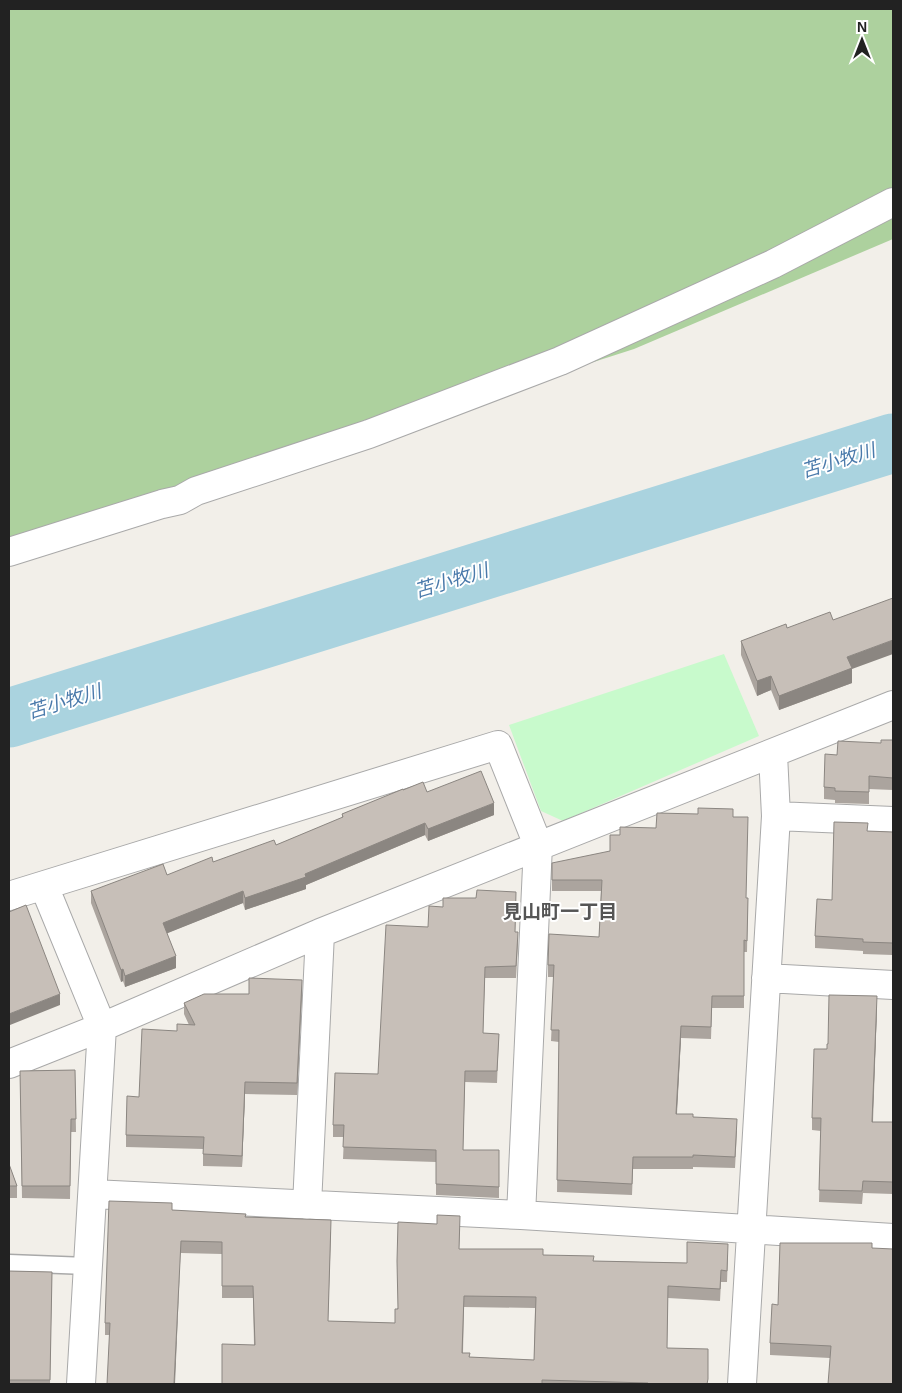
<svg xmlns="http://www.w3.org/2000/svg" width="902" height="1393" viewBox="0 0 902 1393" font-family="Arial,'Noto Sans JP',sans-serif">
<rect width="100%" height="100%" fill="#f2efe9"/>
<path fill="#add19e" d="M9 9H893V239L634 349 9 550Z"/>
<path fill="#c8facc" d="M724 654 759 736 563 821 541 811 509 725Z"/>
<g fill="none" stroke-linecap="round" stroke-linejoin="round">
<path stroke="#aad3df" stroke-width="59" d="M9 718 893 443"/>
<defs>
<path id="service" d="M9 1263 87 1266"/>
<path id="minor" d="M9 552 162 504 180 500 196 491 369 434 560 361 773 264 893 202
M776 816 893 821
M44 886 102 1027 81 1384
M9 896 498 745 538 845 521 1215
M766 978 893 985
M9 1064 102 1027 320 933 893 705
M93 1194 521 1215 893 1238
M307 1205 320 933
M742 1384 776 816 773 754"/>
</defs>
<use href="#service" stroke="#a9a9a9" stroke-width="19"/>
<use href="#minor" stroke="#a9a9a9" stroke-width="30"/>
<use href="#service" stroke="#fff" stroke-width="16"/>
<use href="#minor" stroke="#fff" stroke-width="28"/>
</g>
<path fill="#aba49e" fill-rule="evenodd" d="M787 628 852 669V683L779 710 771 690 757 696 741 655V641Z
M893 740V790L869 789V804L835 803V800L824 799V787L881 743Z
M403 790 427 792 494 815 428 841 425 835 306 885V889L245 910 243 903 167 933 176 968 125 987 123 981 121 982 91 903V891L167 875 276 845 342 818V814Z
M733 817 746 898H748L747 952H744V1008H712L711 1039 681 1038 677 1114 693 1117 737 1131 735 1168 693 1167V1169H633L632 1195 557 1192 559 1042 551 1041 554 977H548V965L599 937 601 891H552V880L610 851 620 835 656 828Z
M868 831 893 832V955L863 954V951L815 948V936L832 900Z
M516 903 515 932 518 944 516 978H485L483 1033 499 1034 497 1083 465 1082 463 1150H499V1198L436 1195V1162L343 1159 344 1137H333V1125L378 1074 428 927 443 907Z
M302 991 297 1095 245 1094 242 1167 203 1166V1149L126 1147V1135L177 1031 189 1025 184 1014V1003L249 994Z
M877 1008 873 1122H893V1194L863 1193 862 1204 819 1202 821 1131 812 1130V1118L827 1049 828 1044Z
M75 1070 76 1132H71L70 1199 22 1198 20 1071Z
M9 1164 17 1186V1198H9Z
M172 1210 246 1217 331 1232 328 1321 395 1323 397 1309 460 1228 459 1249 543 1255 594 1261 687 1263 728 1255 727 1282H721L720 1301 668 1298 667 1348 708 1384H222L254 1345 253 1298H222V1254L181 1253 110 1335H105V1323ZM464 1307 535 1308 534 1360 470 1357 463 1353Z
M872 1248 830 1358 770 1355V1343L778 1305Z
M9 1271 52 1272 50 1384H9Z"/>
<path fill="#8b8681" d="M893 640V654L852 669V683L779 710V696L847 657Z
M771 676V690L757 696V681Z
M494 803V815L428 841V829Z
M425 823V835L306 885V889L245 910V898L305 874Z
M243 891V903L163 935V923Z
M176 956V968L125 987V976Z
M123 969V981L121 982V970Z
M302 980V991L297 1095V1083Z
M60 994V1005L10 1025V1031L9 1032V1014Z
M877 996V1008L872 1134V1122Z
M681 1026V1038L676 1126V1114Z
M245 1082V1094L242 1167V1156Z
M181 1241 175 1384H174Z"/>
<path fill="#c7bfb8" stroke="#8b8681" fill-rule="evenodd" d="M893 598V640L847 657 852 668 779 696 771 676 757 681 741 641 786 624 787 628 830 612 833 620Z
M881 740H893V778L869 776V792L835 791V788L824 787 825 754 837 755 838 741 881 743Z
M481 771 494 803 428 829 425 823 305 874 306 877 245 898 243 891 163 923 176 956 125 976 123 969 121 970 91 891 163 864 167 875 212 857 213 862 274 840 276 845 343 817 342 814 403 789V790L423 782 427 792Z
M698 808 733 809V817H748L746 898H748L747 941 744 940V996H712L711 1027 681 1026 676 1114H693V1117L737 1119 735 1157 693 1155V1157H633L632 1184 557 1180 559 1030H551L554 965H548L549 934 599 937 602 880H552V863L610 851V835H620V827L656 828 657 813 698 814Z
M834 822 868 823 867 831 893 832V943L863 942V939L815 936 817 899 832 900Z
M477 890 516 892 515 932H518L516 966 485 967 483 1033 499 1034 497 1071H465L463 1150H499V1187L436 1184V1150L343 1147 344 1125H333L335 1073 378 1074 386 925 428 927 429 906 443 907V898H476Z
M26 905 60 994 9 1014V912Z
M249 978 302 980 297 1083 245 1082 242 1156 203 1154 204 1137 126 1135 127 1096 139 1097 142 1029 177 1031V1024L195 1025 184 1003 204 994H249Z
M829 995 877 996 872 1122H893V1182L863 1181 862 1191 819 1190 821 1118H812L814 1049H827V1044H828Z
M75 1070 76 1119H71L70 1186H22L20 1071Z
M9 1164 17 1186H9Z
M109 1201 172 1203V1210L246 1214 245 1217 331 1220 328 1321 395 1323V1309H398L397 1261 398 1222 437 1224V1215L460 1216 459 1249H543V1255L594 1256 593 1261 687 1263V1242L728 1244 727 1271 721 1270 720 1289 668 1286 667 1348 708 1349V1379L707 1384H648V1383L542 1380V1384H222V1344L255 1345 253 1286H222V1242L181 1241 174 1384H107L110 1323H105ZM464 1296 536 1297 534 1360 469 1357 470 1353H462Z
M780 1243H872V1248L893 1249V1384H828L831 1346 770 1343 772 1304 778 1305Z
M9 1271 52 1272 50 1380H9Z"/>
<g text-anchor="middle" stroke-width="4" stroke-linejoin="round" paint-order="stroke">
<g font-size="19" font-style="italic" fill="#4a7aab" stroke="#fff">
<text transform="translate(838 460) rotate(-17)" y="7">苫小牧川</text>
<text transform="translate(451 580) rotate(-17)" y="7">苫小牧川</text>
<text transform="translate(64 701) rotate(-17)" y="7">苫小牧川</text>
</g>
<g font-size="19" font-weight="bold" fill="#555" stroke="#fff">
<text x="560" y="918">見山町一丁目</text>
</g>
</g>
<rect width="902" height="1393" fill="none" stroke="#222222" stroke-width="20"/>
<g transform="translate(862 40)" stroke="#ffffff" stroke-width="4" paint-order="stroke">
<path d="M0-4L9 19L0 12L-9 19Z" fill="#222222"/>
<text y="-8" font-size="14" font-weight="bold" text-anchor="middle" fill="#222222">N</text>
</g>
</svg>
